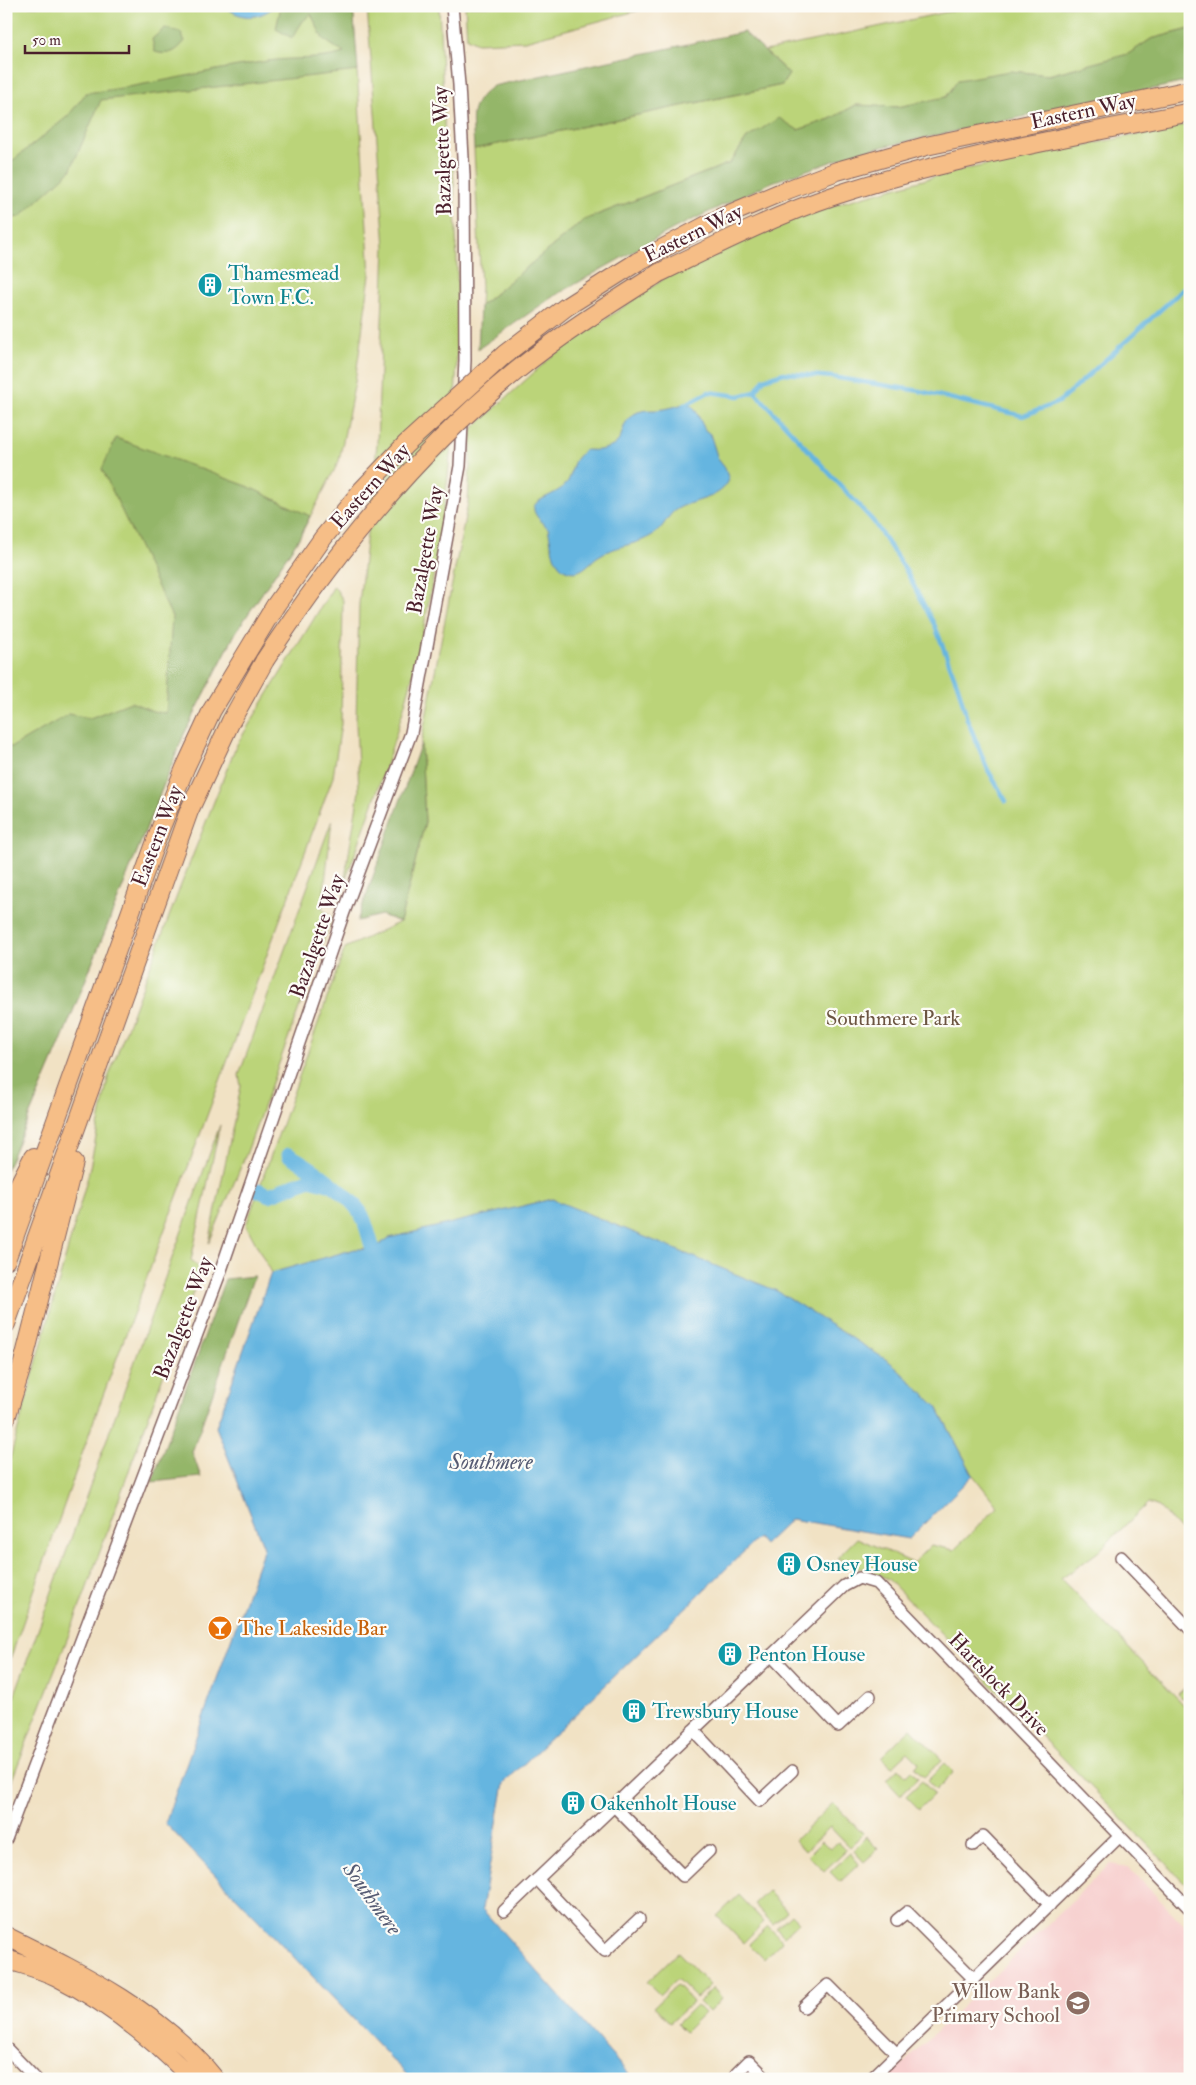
<svg xmlns="http://www.w3.org/2000/svg" width="1196" height="2085" viewBox="0 0 1196 2085" font-family="'IM FELL Double Pica',serif">
<rect width="100%" height="100%" fill="#fdfcf7"/>
<filter id="ink" filterUnits="userSpaceOnUse"><feTurbulence type="fractalNoise" baseFrequency=".02" numOctaves="2"/><feDisplacementMap in="SourceGraphic" scale="10" xChannelSelector="R" yChannelSelector="G"/><feConvolveMatrix kernelMatrix="1 2 1 2 8 2 1 2 1" color-interpolation-filters="sRGB"/></filter>
<filter id="wash" filterUnits="userSpaceOnUse"><feTurbulence type="fractalNoise" baseFrequency=".0096" numOctaves="4" result="noise"/><feDisplacementMap in="SourceGraphic" scale="20" xChannelSelector="R" yChannelSelector="G"/><feGaussianBlur stdDeviation="1.12" result="paint"/><feColorMatrix in="noise" values="0 0 0 0 0 0 0 0 0 0 0 0 0 0 0 0 0 1.4 0 .05"/><feComposite in="paint" operator="in"/></filter>
<g filter="url(#wash)">
<rect width="100%" height="100%" fill="#f1e2c4"/>
<path fill="#f7d0cf" d="M1110 1864 1128 1867 1190 1931V2079H895L891 2075Z"/>
<path fill="#bbd479" stroke="#827a52" d="M6 6H353L370 275 355 382 339 461 299 538 236 632 184 734 59 1046 6 1170Z
M367 6H439L446 163H453C456 227 459 291 457 355 454 449 441 544 422 636 404 720 374 802 344 884L359 791 356 722 359 604 377 444 385 247Z
M465 6H655L525 41 477 43 467 38Z
M975 6H1190V29L1151 39 1129 54 1048 75 1010 71 946 97 898 107 856 105 830 119 798 130 747 138 730 163 584 220 480 306 481 287 474 149 782 85 789 74 765 51Z
M1190 124V1550L1183 1543 1188 1538 1159 1507 1148 1503 1098 1552 1061 1579 1190 1711V1888L888 1579 837 1558 857 1538 913 1563 931 1545 954 1550 998 1507 973 1475 937 1407 552 1199 271 1273 246 1225 345 948 400 922 425 822 421 743 468 502 472 429 551 357 704 251 844 202 952 172Z
M334 586 343 600 341 724 333 777 95 1417 6 1671V1473L89 1172 108 1078 181 885 236 746Z
M332 820 322 909 332 917 247 1152 209 1243 241 1086 239 1075Z
M220 1125 191 1260 201 1270 84 1596 6 1795V1719Z
M1190 1683V1706L1178 1694Z
M911 1728 942 1760 924 1777 915 1768 919 1763 908 1752 892 1767 881 1757Z
M945 1763 954 1772 936 1790 927 1781Z
M899 1768 906 1776 911 1771 918 1778 900 1795 886 1780Z
M922 1781 934 1794 919 1809 906 1796Z
M833 1803 863 1834 849 1847 830 1827 805 1851 795 1840Z
M866 1837 878 1849 864 1862 853 1850Z
M822 1841 830 1849 838 1842 846 1850 824 1871 808 1855Z
M850 1853 859 1864 840 1882 830 1872Z
M768 1891 787 1911 773 1924 754 1904Z
M739 1895 764 1922 743 1943 717 1916Z
M791 1914 799 1922 784 1936 776 1928Z
M768 1926 782 1941 764 1959 749 1944Z
M678 1952 710 1985 696 1998 677 1979 660 1995 647 1982Z
M677 1985 693 2002 670 2023 654 2006Z
M713 1988 722 1998 709 2012 699 2002Z
M696 2005 704 2013 685 2032 677 2024Z"/>
<path fill="#94b669" stroke="#6f6a4a" d="M281 6H353L358 71 101 100 70 171 20 217 6 219V166L68 116 86 93C148 86 207 70 268 61 294 57 319 61 344 53L323 39 311 14 303 21 292 38 276 29Z
M165 28 180 32 185 41C176 52 169 56 155 52L152 39Z
M1190 29V81L863 151 772 182 673 229 609 265 551 298 478 349 480 306 584 220 730 163 747 138 779 118 798 130 830 119 856 105 898 107 946 97 958 80 1010 71 1049 75 1128 54 1151 39Z
M744 32 789 74 782 85 474 149C473 120 466 105 493 86Z
M116 438 247 486 310 516 299 538 236 632 184 734 59 1046 6 1170V1099H12L6 1094V746L12 747 69 714 90 718 131 702 153 711 166 713 172 617 102 469Z
M421 743 425 822 400 922 381 915 357 921Z
M254 1276 192 1452 201 1477 152 1482 225 1279Z"/>
<path fill="#65b5e0" stroke="#586a86" d="M225 6H275C260 19 241 21 225 6Z
M688 402 695 409 705 430 710 434 718 459 725 468 729 480C720 500 694 499 677 509 667 515 664 528 654 534 637 546 614 545 597 557 588 564 581 575 568 571 552 566 551 541 548 528 514 498 550 502 566 484 572 477 571 466 576 459 578 456 582 453 584 450 591 450 598 451 604 449 630 444 615 422 638 412 644 410 651 410 657 410 668 409 678 406 688 402Z
M552 1199 777 1291 890 1362 937 1407 973 1475 909 1539 791 1519 764 1545 758 1538 504 1783 482 1909 633 2079H411L165 1823 264 1548 216 1427 271 1273 355 1249H373L389 1238Z"/>
<g fill="none" stroke-linecap="round" stroke-linejoin="round">
<path stroke="#65b5e0" stroke-width="4.5" d="M755 392 873 521 905 569 935 626 958 686 967 719 988 770 1006 801
M684 405 709 392 739 396 755 392 764 379 784 373 832 377 920 391 1023 416 1059 402 1190 283"/>
<path stroke="#65b5e0" stroke-width="15" d="M289 1155C312 1168 344 1190 360 1212 366 1221 369 1238 373 1249
M258 1190 269 1195 310 1179 328 1184"/>
</g>
</g>
<g filter="url(#ink)">
<g fill="none" stroke-linecap="round" stroke-linejoin="round">
<defs>
<path id="street" d="M1121 1557 1190 1629
M771 1655 838 1726 870 1696
M693 1730 760 1801 792 1771
M614 1806 683 1876 709 1851
M6 1839 220 1273 344 912 411 733 460 466 465 360 464 176 459 85 452 6
M973 1845 983 1836 1050 1905
M537 1879 605 1951 639 1919
M504 1911 844 1586 859 1578 876 1583 1190 1909
M897 1920 907 1912 974 1979
M804 2007 828 1985 897 2054
M6 2048 36 2079
M736 2074 749 2061 767 2079
M871 2079 1120 1836"/>
<path id="primary" d="M637 262 720 218 779 193 837 171 926 146 1190 90
M659 273C717 245 775 215 836 195 951 157 1071 137 1190 112
M6 1210 33 1157
M6 1260 161 827 185 768 212 710 275 606
M6 1324 189 811 231 721 265 660
M6 1418 23 1363 74 1162
M6 1936C81 1973 162 2012 215 2079
M6 1959C23 1965 41 1969 57 1977 107 2002 153 2039 192 2079"/>
</defs>
<use href="#street" stroke="#846361" stroke-width="14"/>
<use href="#primary" stroke="#846361" stroke-width="20"/>
<use href="#street" stroke="#fff" stroke-width="11"/>
<use href="#primary" stroke="#f6be87" stroke-width="18"/>
<defs>
<path id="primary-bridge" d="M275 606 323 538 362 490 406 444 505 354 566 307 637 262
M265 660C335 553 416 453 515 372 560 335 610 304 659 273"/>
</defs>
<use href="#primary-bridge" stroke="#846361" stroke-width="20" stroke-linecap="butt"/>
<use href="#primary-bridge" stroke="#f6be87" stroke-width="18"/>
</g>
</g>
<defs>
<symbol id="building-disc" viewBox="-11 -11 22 22"><circle r="9.5" fill="#0f9aa8" stroke="#fdfcf7"/><path d="M-4-6H4V6H1V3H-1V6H-4ZM-2.5-4.3h1.7v1.8h-1.7ZM.8-4.3h1.7v1.8H.8ZM-2.5-1h1.7V.8h-1.7ZM.8-1h1.7V.8H.8Z" fill="#fff"/></symbol>
<symbol id="bar-disc" viewBox="-11 -11 22 22"><circle r="9.5" fill="#e8710a" stroke="#fdfcf7"/><path d="M-6-5H6L.8 .8V4.5H3.5V6h-7V4.5H-.8V.8Z" fill="#fff"/></symbol>
<symbol id="school-disc" viewBox="-11 -11 22 22"><circle r="9.5" fill="#8d6e63" stroke="#fdfcf7"/><path d="M0-5L7-2L0 1L-7-2ZM-4 1L0 2.5L4 1V4Q0 6-4 4Z" fill="#fff"/></symbol>
</defs>
<g fill-rule="evenodd">
<use href="#building-disc" x="196" y="271" width="28" height="28"/>
<use href="#building-disc" x="775" y="1550" width="28" height="28"/>
<use href="#bar-disc" x="206" y="1614" width="28" height="28"/>
<use href="#building-disc" x="716" y="1640" width="28" height="28"/>
<use href="#building-disc" x="620" y="1697" width="28" height="28"/>
<use href="#building-disc" x="559" y="1789" width="28" height="28"/>
<use href="#school-disc" x="1064" y="1989" width="28" height="28"/>
</g>
<g text-anchor="middle" stroke-width="4.5" stroke-linejoin="round" paint-order="stroke">
<g font-size="21" fill="#4a1f2b" stroke="#fdfcf7">
<text transform="translate(1083 111) rotate(-12)" y="7">Eastern Way</text>
<text transform="translate(442 151) rotate(-92)" y="7">Bazalgette Way</text>
<text transform="translate(693 233) rotate(-26)" y="7">Eastern Way</text>
<text transform="translate(370 486) rotate(-48)" y="7">Eastern Way</text>
<text transform="translate(425 550) rotate(-80)" y="7">Bazalgette Way</text>
<text transform="translate(157 836) rotate(-69)" y="7">Eastern Way</text>
<text transform="translate(317 936) rotate(-71)" y="7">Bazalgette Way</text>
<text transform="translate(183 1318) rotate(-69)" y="7">Bazalgette Way</text>
<text transform="translate(999 1684) rotate(46)" y="7">Hartslock Drive</text>
</g>
<g font-size="21" fill="#0d838f" stroke="#fdfcf7" text-anchor="start">
<text x="228" y="280">Thamesmead<tspan x="228" dy="24">Town F.C.</tspan></text>
<text x="806" y="1571">Osney House</text>
<text x="748" y="1661">Penton House</text>
<text x="652" y="1718">Trewsbury House</text>
<text x="590" y="1810">Oakenholt House</text>
</g>
<g font-size="21" fill="#6c5542" stroke="#fdfcf7">
<text x="893" y="1025">Southmere Park</text>
</g>
<g font-size="21" fill="#c56008" stroke="#fdfcf7" text-anchor="start">
<text x="238" y="1635">The Lakeside Bar</text>
</g>
<g font-size="21" fill="#785e54" stroke="#fdfcf7" text-anchor="end">
<text x="1060" y="1998">Willow Bank<tspan x="1060" dy="24">Primary School</tspan></text>
</g>
<g font-size="22" font-style="italic" fill="#555b73" stroke="#fdfcf7">
<text x="491" y="1469">Southmere</text>
<text transform="translate(373 1898) rotate(54)" y="8">Southmere</text>
</g>
</g>
<rect width="1196" height="2085" fill="none" stroke="#fdfcf7" stroke-width="25"/>
<path d="M25 45v8h104v-8" fill="none" stroke="#4a1f2b" stroke-width="2.5"/>
<text x="32" y="45" font-size="15" fill="#4a1f2b" stroke="#fdfcf7" stroke-width="4" paint-order="stroke">50 m</text>
</svg>
